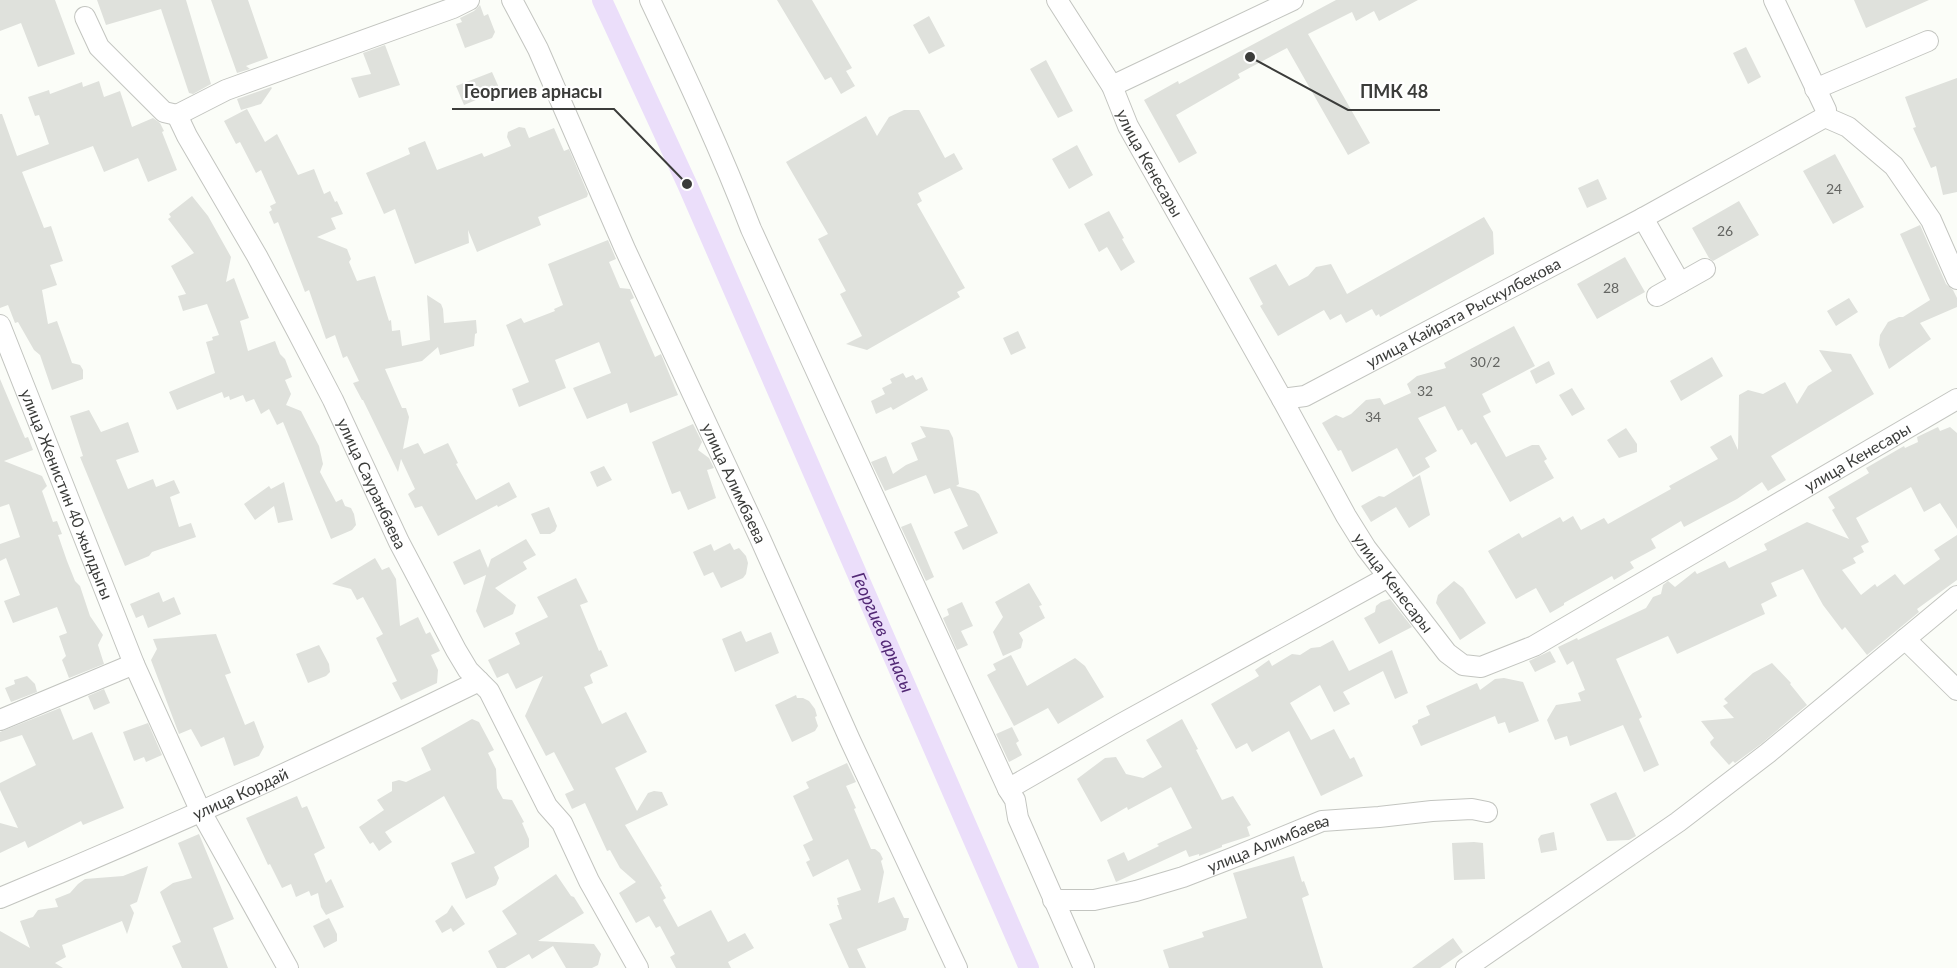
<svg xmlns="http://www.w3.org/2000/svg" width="1957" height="968" viewBox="0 0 1957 968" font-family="Lato,sans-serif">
<rect width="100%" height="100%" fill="#fbfdf8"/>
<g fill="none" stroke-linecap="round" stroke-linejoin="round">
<path stroke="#ebdefa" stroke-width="20" id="s1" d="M602 0 687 184 1029 968"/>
</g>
<path fill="#dfe1dc" d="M0 0H55L75 54 38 67 21 23 0 31Z
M97 0H186L211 84 193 94 189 93 161 9 106 25Z
M211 0H248L268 58 246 66 250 69 237 73Z
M777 0H812L852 68 846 71 855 86 841 94 831 77 825 80Z
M1336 0H1418L1379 21 1374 11 1356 21 1352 12 1308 34 1370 143 1348 155 1287 48 1238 74 1240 78 1176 115 1197 153 1179 163 1144 100 1178 81 1179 84Z
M1854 0H1929L1866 28Z
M480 5 484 16 488 14 495 32 492 38 465 48 456 24 462 22 460 18 474 11Z
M929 16 945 46 929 54 913 25Z
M385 45 400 85 359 98 351 78 371 74 363 53Z
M1746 47 1761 77 1748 84 1733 53Z
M1046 60 1073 111 1058 118 1030 69Z
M492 72 500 90 464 105 456 86Z
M1957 78V192L1943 195 1936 166 1931 168 1913 128 1916 127 1905 97Z
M99 81 104 97 120 91 132 127 153 118 160 123 164 131 162 132 177 170 148 182 138 158 104 172 93 146 22 172 44 228 51 226 63 261 50 265 57 285 42 290 48 324 57 321 72 363 80 365 83 370V379L52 390 40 355 34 350 18 322 15 323 8 305 0 308V114H2L17 156 49 144 39 115 35 116 28 97 49 90 50 94 82 82 83 87Z
M271 87 272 88 261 104 241 110 237 99Z
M247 109 265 142 277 134 298 175 314 169 324 194 330 191 335 202 337 201 343 214 331 218 336 229 317 237 347 249 351 259 349 262 357 281 375 276 389 321 391 320 392 331 400 330 402 346 430 340 427 295 441 304 443 309 444 323 476 320 477 333 475 334 474 346 440 355 438 347 422 361 385 369 402 408H406L409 417 403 449 418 443 424 454 448 443 458 463 456 464 476 500 509 482 517 497 498 507 497 505 438 536 422 506 415 508 408 494 415 489 401 459 398 472 363 400H362L353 383 359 381 347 356 343 358 335 335 326 339 309 290 305 292 278 222 274 224 269 212 272 210 270 206 276 203 261 170 256 173 240 142 236 144 224 121Z
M904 110H919L945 158 954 153 963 169 918 193 922 201 917 204 965 288 957 292 960 297 867 350 846 344 862 336 840 294 846 291 818 239 828 234 786 162 866 116 877 136 889 117Z
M519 127 525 128 529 138 554 128 564 151 569 149 588 194 587 197 538 217 541 225 477 252 468 230 469 243 415 264 395 209 384 214 366 173 410 154 408 148 425 141 437 170 482 153 484 157 511 146 507 137 508 132Z
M1077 145 1093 175 1069 189 1052 159Z
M1835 154 1864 207 1833 224 1803 171Z
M1598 179 1607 199 1587 208 1578 188Z
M192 196 208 216 231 257 226 282 234 278 249 318 240 321 248 351 275 341 280 354 285 359 292 377 285 380 291 394 286 405 301 411 319 446 323 464 320 472 336 502 342 499 345 506 351 508 354 514 356 525 352 530 331 539 283 422 277 425 269 409 261 414 254 399 246 402 243 395 230 400 229 396 224 398 222 392 177 410 169 392 215 373 206 342 213 340 212 337 219 335 207 304 183 311 178 296 186 294 171 266 194 253 168 219 171 217 169 214Z
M1739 201 1759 235 1713 261 1709 258 1692 228Z
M1109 211 1124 238 1122 239 1135 262 1121 271 1107 247 1099 252 1084 224Z
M1484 217 1493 232 1494 254 1380 317 1379 314 1376 316 1372 309 1346 323 1341 314 1330 320 1324 310 1278 336 1260 306 1263 304 1249 278 1276 264 1289 286 1308 276 1316 267 1331 264 1347 294Z
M1920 225 1946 284 1953 290 1957 298V307L1920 323 1931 339 1889 369 1879 345 1880 335 1888 322 1899 317H1903L1930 300 1900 234Z
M608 240 616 259 609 262 620 288 630 289 634 298 630 300 655 357 661 354 678 395 630 413 627 403 587 419 573 388 611 373 599 342 555 360 566 388 519 407 512 389 529 382 506 325 521 318 524 323 555 311 554 309 563 305 548 264Z
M1625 257 1645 292 1597 319 1577 284Z
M1849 298 1858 312 1836 326 1827 311Z
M1514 326 1535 366 1482 394 1491 412 1483 416 1506 457 1532 445H1539L1547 459 1544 461 1554 478 1510 502 1476 442 1471 445 1462 429 1458 431 1445 406 1418 418 1437 451 1425 458 1430 467 1413 477 1397 448 1352 472 1341 450 1338 451 1322 423 1336 415 1343 418 1351 414 1366 400 1380 398 1384 405 1411 393 1407 384 1417 376 1446 368 1444 363Z
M1018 331 1026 348 1011 355 1003 338Z
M1819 350 1851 354 1874 394 1771 456 1786 480 1768 491 1762 482 1737 499 1684 527 1681 521 1651 539 1656 548 1630 562 1634 568 1614 580 1612 576 1564 603V605L1550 613 1536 588 1516 599 1488 551 1519 533 1522 538 1560 517 1563 522 1573 516 1581 530 1604 518 1608 524 1671 489 1669 486 1718 459 1710 447 1731 435 1738 450 1739 395 1748 390 1763 394 1785 382 1797 404 1808 386 1832 371Z
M1712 357 1723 376 1681 401 1670 381Z
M1549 361 1555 374 1536 384 1530 371Z
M903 373 906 378 913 375 916 380 922 377 928 390 893 410 891 407 876 414 871 401 885 394 882 388 892 383 890 379Z
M0 379 25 438 28 437 33 450 4 461 42 476 47 486 42 491 53 522 57 521 62 534 58 535 67 561 75 581 80 586 90 616 103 635 98 645 104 664 69 678 62 660 66 656 59 636 67 633 57 607 13 623 4 601 20 595 6 558 0 561V544L20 537 9 504 0 507Z
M1572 388 1585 409 1572 416 1559 395Z
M89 410 101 432 128 422 139 452 116 460 128 489 153 479 156 487 174 480 180 493 170 497 179 527 191 523 196 537 152 552 149 556 125 566 80 457 83 456 70 416Z
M693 424 702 442 698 450 709 458 714 468 707 470 716 498 688 510 680 491 672 494 652 442Z
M920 426 949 430 953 438 959 484 956 486 975 491 979 494 998 533 963 550 954 532 968 526 950 488 934 494 926 475 885 491 871 462 886 456 893 474 906 465 918 460 911 443 926 437Z
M1938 427 1940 431 1950 427 1957 433V529L1940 503 1924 512 1911 487 1856 518 1869 542 1861 546 1864 552 1853 558 1856 563 1842 570 1861 595 1875 584 1877 587 1895 574 1904 585 1940 559 1934 550 1957 535V580L1917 609 1919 612 1867 655 1845 627 1842 630 1823 605 1803 569 1771 583 1777 596 1761 604 1765 614 1677 654 1668 636 1616 659 1642 717 1639 719 1659 765 1644 772 1623 725 1570 746 1567 736 1555 740 1547 720 1556 705 1581 701 1578 693 1585 690 1573 661 1567 665 1558 647 1577 638 1578 640 1646 608 1653 597 1661 594 1663 585 1668 581 1675 587 1695 571 1697 574 1725 561 1729 568 1767 550 1764 544 1807 522 1849 539 1832 510 1835 508 1828 497 1869 473 1866 468 1904 446 1905 448 1918 442 1917 437Z
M1626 428 1637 444V452L1619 458 1607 440Z
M604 466 612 480 597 487 590 472Z
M1420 475 1430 515 1409 528 1396 507 1371 522 1361 506 1379 496 1384 497Z
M284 482 293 520 278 523 274 506 255 520 244 504 269 486 271 489Z
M549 507 557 526 555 531 550 534H540L531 514Z
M911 523 934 577 926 581 901 527Z
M526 539 536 555 523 562 527 569 495 588 516 605 513 614 484 628 476 611 486 575 464 585 453 562 480 549 488 568 491 559Z
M730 543 734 550 739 548 746 556 748 563 746 574 743 578 721 588 713 572 704 576 693 552 711 544 714 551Z
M375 558 382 570 389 567 396 579 400 626 418 617 426 634 430 632 440 651 431 655 438 670 437 683 401 700 392 683 397 681 376 638 383 634 363 597 357 600 351 589 332 584Z
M576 578 588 602 580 605 599 651 601 650 608 666 592 673 590 675 593 683 584 687 602 724 626 712 647 752 615 768 637 811 648 793 654 791 662 792 668 805 625 825 662 886 660 887 666 898 663 900 678 927 711 910 728 942 745 933 754 948 728 962 731 968H676L670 957 675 954 660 926 656 928 649 916 636 923 619 893 636 882 620 868 610 850 607 851 585 803 572 809 565 794 574 790 554 752 546 756 525 716 543 676 516 689 508 673 497 678 488 660 520 644 515 633 548 617 537 597Z
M1454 581 1463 588 1486 623 1460 640 1436 603 1438 595Z
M1029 583 1042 605 1039 606 1045 618 1019 633 1023 640 1021 648 1003 656 993 632 1003 617 995 602Z
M159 592 163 602 174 597 181 614 148 628 143 615 136 618 130 604Z
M1390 599 1412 627 1379 644 1364 618 1375 612 1376 606 1381 602Z
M962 602 973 626 961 631 968 645 957 650 943 618 949 615 947 609Z
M741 631 746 642 771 632 779 653 735 672 722 639Z
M216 634 231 673 225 675 245 725 254 721 264 747 259 756 234 766 224 737 201 747 191 729 179 734 151 660 157 649 153 639Z
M1333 640 1349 671 1392 650 1408 693 1395 699 1383 671 1343 692 1350 704 1334 712 1320 685 1290 703 1311 740 1334 729 1350 759 1354 757 1363 776 1321 796 1289 731 1252 752 1247 743 1236 749 1211 704 1259 676 1255 670 1269 660 1272 666 1292 654 1300 655 1311 648 1320 647Z
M319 645 329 664 330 672 326 676 308 683 296 654Z
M1550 651 1556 662 1535 672 1529 661Z
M1011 655 1027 686 1075 658 1085 666 1104 697 1058 724 1048 708 1014 726 987 675 996 670 993 664Z
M1772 663 1791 683 1790 684 1807 705 1761 744 1735 763 1733 761 1729 765 1711 745 1710 742 1714 738 1701 721 1734 718 1723 706 1728 703 1724 699 1753 673Z
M27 676 35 684 37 692 11 702 5 688 15 684 14 680Z
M1504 678 1523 682 1539 721 1509 733 1505 722 1498 724 1495 716 1421 746 1412 726 1418 723V720L1430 715 1426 706 1477 683 1480 690 1495 679Z
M104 689 110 703 94 710 88 696Z
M796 695 797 698H803L809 701 815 709 817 716 815 717 818 726 815 731 792 742 775 705Z
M60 708 73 740 92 732 124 808 83 825 81 821 28 848 25 841 0 853V823L18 828 0 790V783L36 765 22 735 0 742V732Z
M472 719 479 722 494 750 488 753 496 769 497 788 503 799 512 800 524 822 522 823 529 839V847L494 867 499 878 496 885 466 899 451 863 475 853 444 796 385 832 392 842 379 851 373 842 370 844 359 827 384 810 377 800 392 791V782L399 780 406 782 431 770 421 748Z
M1182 719 1198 749 1196 750 1222 800 1233 796 1251 825 1247 827 1250 836 1222 845V847L1199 856V854L1189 857 1186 850 1116 882 1107 860 1124 852 1128 861 1159 846 1157 844 1192 828 1171 787 1128 810 1127 807 1101 822 1077 779 1105 758 1116 757 1126 774 1143 778 1162 767 1146 740Z
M148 723 162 755 146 762 144 757 134 761 123 732Z
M1012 727 1019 741 1016 743 1022 755 1009 762 996 734Z
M847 763 856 782 846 786 856 808 854 809 871 849H875L880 853 883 859 881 861 884 872 878 903 894 897 904 918H909L906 930 857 949 866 968H849L829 924 842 919 837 905H839L837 898 861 890 848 859 813 877 806 862 810 860 803 845 813 840 793 796 809 788 806 782Z
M1616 792 1636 836 1629 840 1607 841 1590 804Z
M297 796 302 808 307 806 325 848 314 854 326 883 331 879 344 907 326 915 321 907 318 893 311 896 309 891 296 897 291 884 282 888 270 864 268 865 246 818Z
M1554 832 1557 850 1541 853 1538 839 1541 835Z
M199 834 234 919 213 928 228 968H182L172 946 181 942 160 892 173 883 192 878 178 843Z
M1474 842 1483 843 1485 879 1454 880 1452 843Z
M1294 856 1302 882 1304 881 1309 895 1302 898 1323 968H1169L1163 950 1204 937 1202 932 1247 918 1233 873Z
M148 866 137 902 130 905 134 913 127 934 122 921 62 945 66 957 55 963 63 968H0V931L30 948 20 921 33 917 38 910 58 907 55 899 70 893 78 884 85 879 123 876Z
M556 874 571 896 574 897 584 913 538 941 594 944 601 954 598 965 592 968H566L553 946 532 959 529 954 505 968H497L488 951 517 934 502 911Z
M452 905 465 924 453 932 451 928 442 933 435 921 447 913Z
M329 918 337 934V941L324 948 313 926Z
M1453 938 1463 952 1440 968H1412Z"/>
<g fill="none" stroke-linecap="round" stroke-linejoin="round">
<defs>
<g id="street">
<path id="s2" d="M512 0 538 49 625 249 759 536 850 740 957 968"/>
<path d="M650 0C686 76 721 151 751 229L1008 789 1015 800 1018 818 1084 968"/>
<path id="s3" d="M1057 0 1112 86 1128 126 1282 399 1346 516 1366 548 1447 653 1463 665 1481 667 1534 646 1957 399"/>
<path d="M1774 0 1826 110 1825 117"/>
<path d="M85 17 99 47 164 112 177 115"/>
<path d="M1112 86 1293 0"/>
<path d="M1815 89 1928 41"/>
<path id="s4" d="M177 115 187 136 257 256 297 331 333 400 399 542 456 650 468 670 489 691 547 806 562 823 589 881 638 968"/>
<path d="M177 115 226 90 453 8 469 0"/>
<path d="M1825 117 1848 127 1894 166 1931 220 1957 279"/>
<path d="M1643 218 1680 283"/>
<path d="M1657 296 1705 269"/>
<path id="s5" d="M0 325 134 664 200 810 288 968"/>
<path id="s6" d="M1282 399 1305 396 1643 218 1825 117"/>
<path d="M1905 639 1957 690"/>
<path d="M0 720 134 664"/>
<path d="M1008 789 1121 724 1388 577"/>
<path id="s7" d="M0 898C162 831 322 758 479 681"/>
<path id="s8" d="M1053 900H1094L1136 891 1183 877 1232 858 1322 821 1379 817 1432 811 1472 809 1487 812"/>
<path d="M1466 968 1678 822 1768 753 1957 596"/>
</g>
</defs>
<use href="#street" stroke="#c3c5c0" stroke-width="22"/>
<use href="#street" stroke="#fff" stroke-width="20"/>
</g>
<g text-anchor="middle" stroke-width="4.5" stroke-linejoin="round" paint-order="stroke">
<g font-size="14" fill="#646562">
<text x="1834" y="194">24</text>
<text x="1725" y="236">26</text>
<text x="1611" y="293">28</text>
<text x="1485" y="367">30/2</text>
<text x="1425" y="396">32</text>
<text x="1373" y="422">34</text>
</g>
<g font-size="16" fill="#3b3c3a" stroke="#fff">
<text dy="6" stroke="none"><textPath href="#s3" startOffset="188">улица Кенесары</textPath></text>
<text dy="6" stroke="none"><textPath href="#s6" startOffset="202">улица Кайрата Рыскулбекова</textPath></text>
<text dy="6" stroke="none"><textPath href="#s3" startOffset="1232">улица Кенесары</textPath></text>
<text dy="6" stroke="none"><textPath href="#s4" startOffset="417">улица Сауранбаева</textPath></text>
<text dy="6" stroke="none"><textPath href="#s2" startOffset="532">улица Алимбаева</textPath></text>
<text dy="6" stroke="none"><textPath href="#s5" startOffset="182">улица Женистин 40 жылдыгы</textPath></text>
<text dy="6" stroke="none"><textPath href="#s3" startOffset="674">улица Кенесары</textPath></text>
<text dy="6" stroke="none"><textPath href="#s7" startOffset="262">улица Кордай</textPath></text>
<text dy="6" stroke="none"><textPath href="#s8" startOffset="225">улица Алимбаева</textPath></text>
</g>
<g font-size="18" font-style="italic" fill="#522875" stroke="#fff">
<text dy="6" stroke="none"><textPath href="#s1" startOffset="692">Георгиев арнасы</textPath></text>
</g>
</g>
<path fill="none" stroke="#3b3c3a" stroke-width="2" d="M687 184L614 109H452M1250 57L1348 110H1440"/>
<g fill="#3b3c3a" stroke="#fff" stroke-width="2">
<circle cx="687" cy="184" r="6"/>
<circle cx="1250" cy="57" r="6"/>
</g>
<g font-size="18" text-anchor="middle" font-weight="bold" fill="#3b3c3a" stroke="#fff" stroke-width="4.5" stroke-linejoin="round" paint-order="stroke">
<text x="533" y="98">Георгиев арнасы</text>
<text x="1394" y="98">ПМК 48</text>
</g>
</svg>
